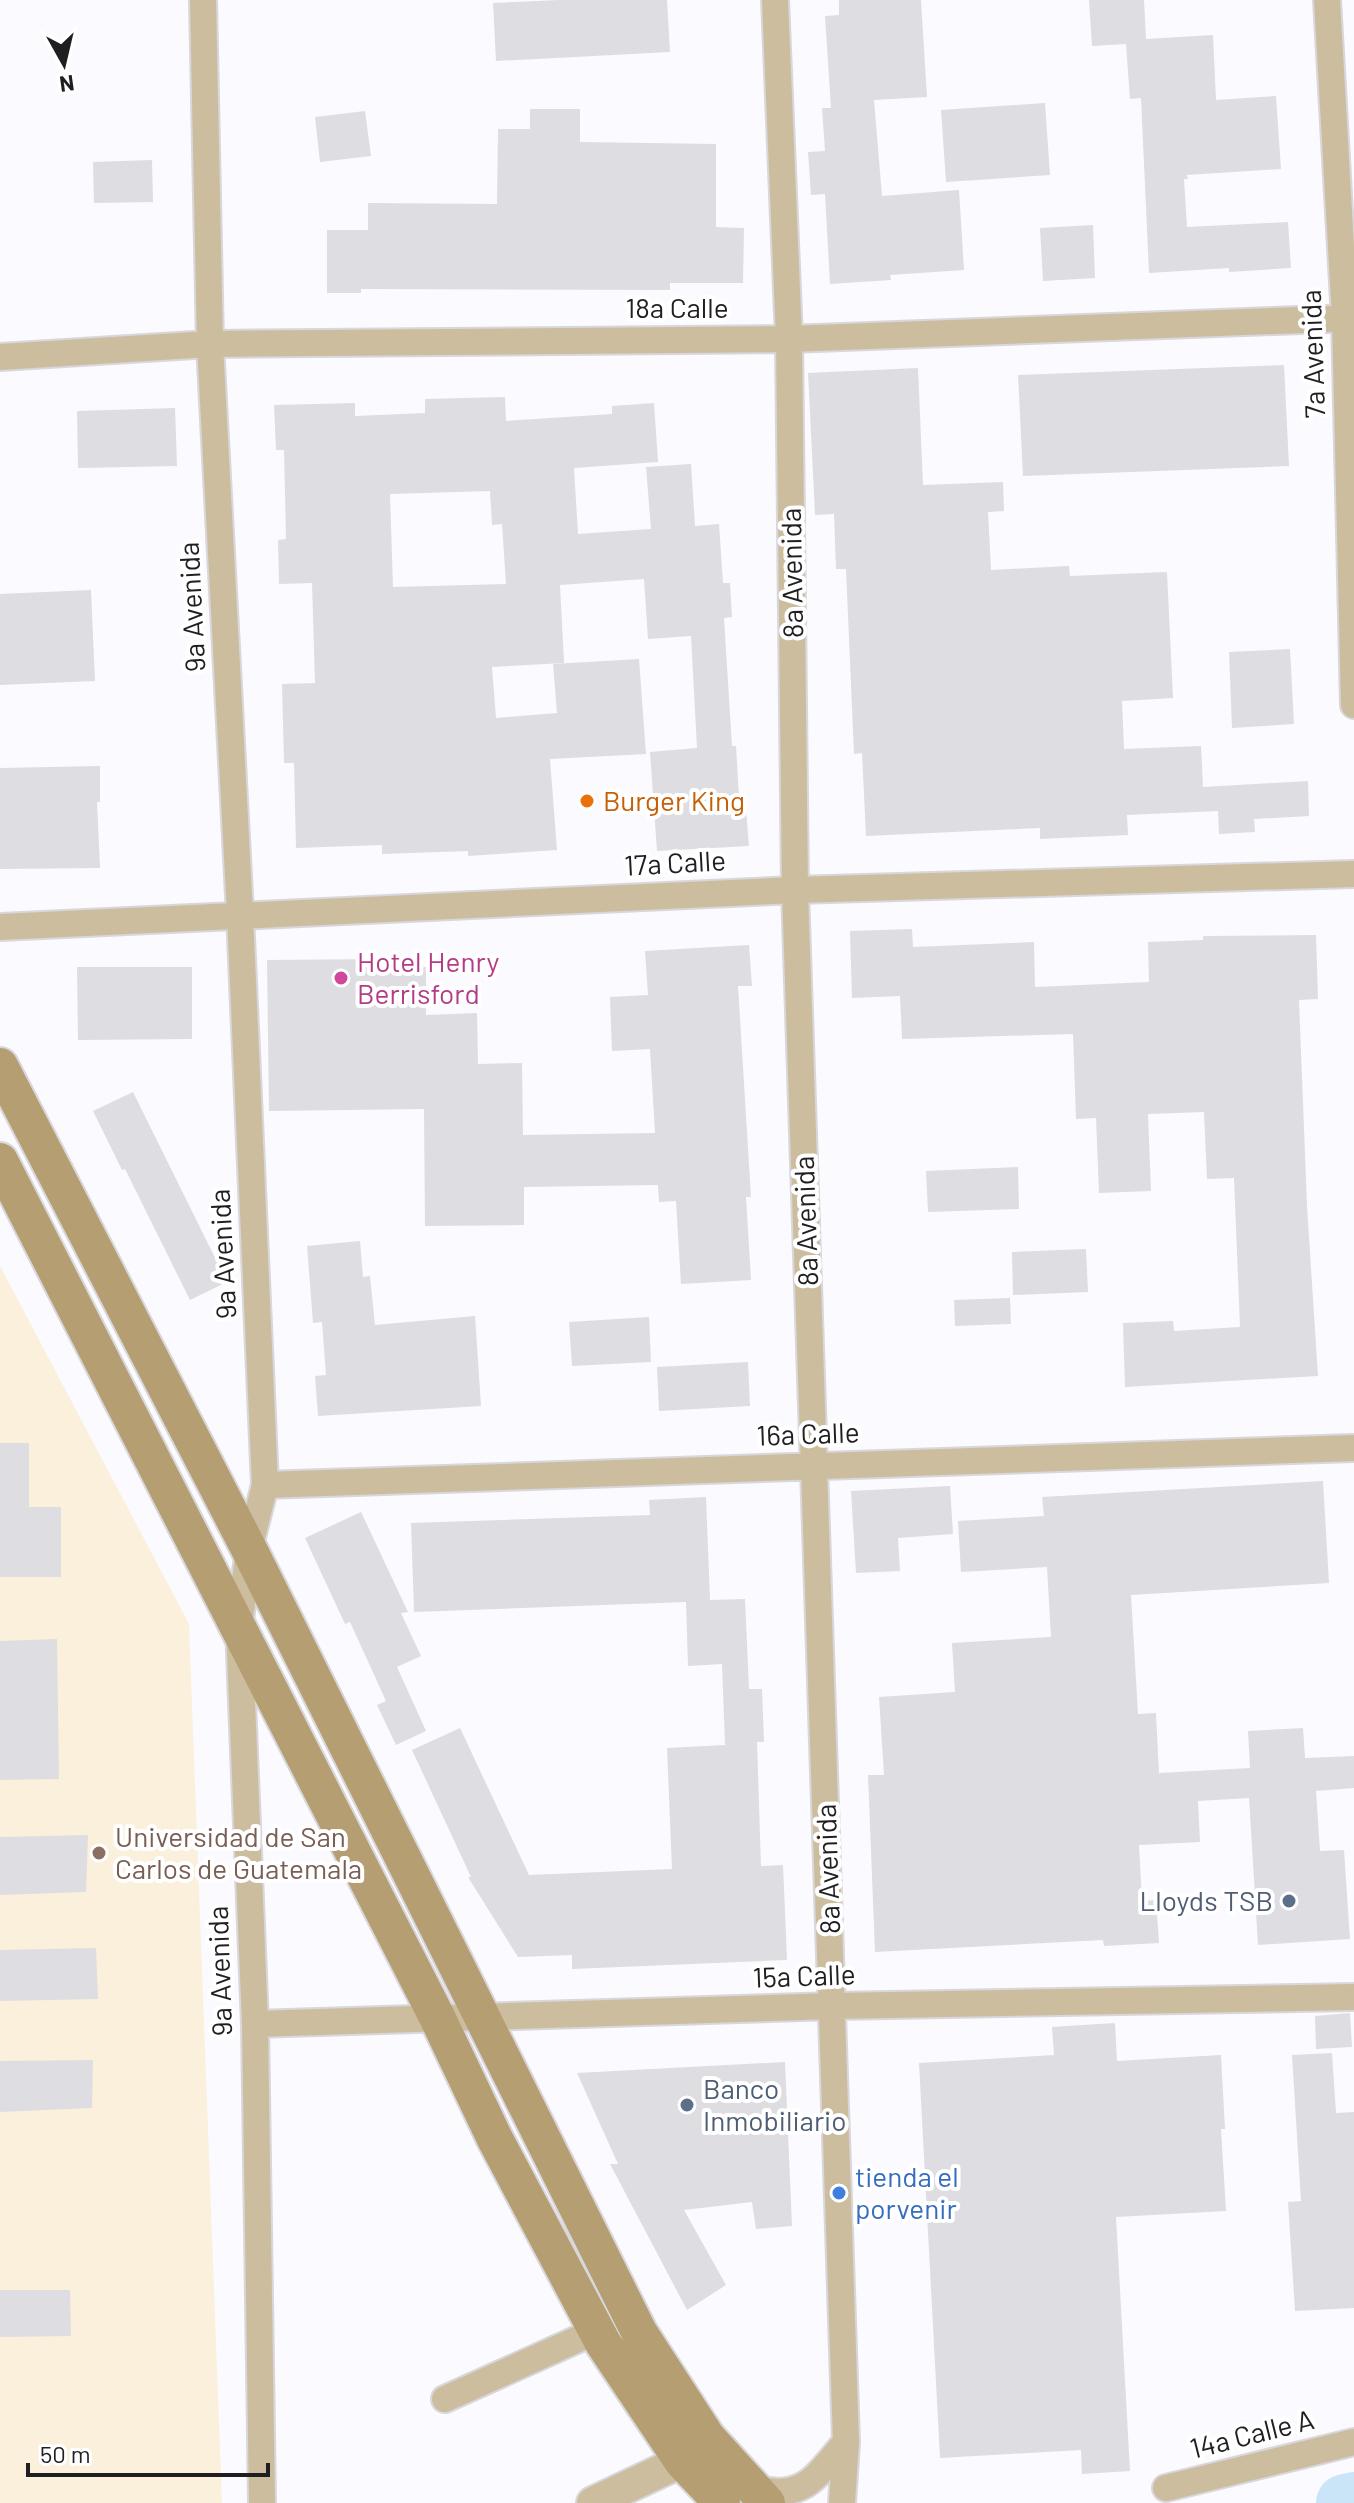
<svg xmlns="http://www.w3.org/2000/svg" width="1354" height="2503" viewBox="0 0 1354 2503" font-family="Barlow,sans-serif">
<rect width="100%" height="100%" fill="#fbfaff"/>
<path fill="#faf0db" d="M0 1266 189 1624 222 2503H0Z"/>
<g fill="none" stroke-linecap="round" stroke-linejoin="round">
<path stroke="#c9e5f7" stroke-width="58" d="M1345 2503 1354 2501"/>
</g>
<path fill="#dedde2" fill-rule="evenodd" d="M559 0H667L670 52 496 61 493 3Z
M839 0H921L927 97 874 100 882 196 959 190 964 270 890 275 891 280 830 284 825 194 811 195 808 152 825 151 822 108H831L825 16 839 15Z
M1089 0H1144L1146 39 1213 35 1216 100 1276 96 1281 169 1187 175 1188 179H1184L1187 227 1288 222 1291 268 1229 272V268L1149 273 1141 98 1130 99 1126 44 1092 46Z
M1045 103 1050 175 946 182 941 110Z
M530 109H580V142L716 144V227L744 228 743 283H670V290L361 289V293H327V230H368V203L497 204 498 129H530Z
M365 111 371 156 320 162 315 117Z
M152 160 153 202 94 203 93 162Z
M1093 225 1095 278 1043 281 1040 228Z
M1284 365 1289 466 1023 476 1018 375Z
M918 368 923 485 1003 482 1004 511 988 512 991 570 1069 566 1070 576 1167 572 1173 698 1122 701 1124 749 1201 746 1203 787 1308 781 1309 816 1254 819 1255 832 1219 834 1218 811 1127 815 1128 835 1040 839V828L866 836 862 753 854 754 846 569H836L834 514 815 515 808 373Z
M505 397 506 421 612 414V406L654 403 658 462 574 468 578 534 651 529 646 467 691 464 695 526 719 524 723 583H730L732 617 724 618 732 746H736L739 798 745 797 749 846 657 851 650 752 697 748 691 636 648 639 644 579 560 585 564 663 492 667 496 718 557 713 553 664 639 659 646 754 550 759 557 850 468 856V851L382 854V845L296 848 294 763H284L282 684 315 683 312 583 279 584 278 540 286 539 284 450H276L274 405 355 403V416L425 413V399ZM490 491 492 525 502 524 506 584 393 587 390 494Z
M175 408 177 466 78 468 77 411Z
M91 590 95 681 0 685V594Z
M1290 649 1294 724 1232 728 1229 652Z
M100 766V802H97L100 868 0 869V768Z
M912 929 913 947 1034 942 1035 987 1149 982 1148 942 1203 940V936L1316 935 1318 999 1299 1000 1307 1206 1318 1376 1125 1387 1123 1323 1173 1321 1174 1331 1240 1327 1234 1178 1207 1179 1204 1112 1148 1114 1151 1191 1099 1193 1096 1118 1076 1119 1073 1034 902 1039 900 996 852 998 850 931Z
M749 945 752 986H738L751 1197H746L751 1280 681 1284 676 1201 659 1202 658 1185 524 1187V1225L425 1226 424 1109 269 1111 267 960 384 959V967H426V1015L477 1013 478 1064 522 1063 523 1135 655 1133 650 1049 612 1051 610 997 648 995 645 951Z
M77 967H192V1039L78 1040Z
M133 1092 227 1282 190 1300 125 1169 122 1170 93 1111Z
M1018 1167 1019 1209 928 1212 926 1171Z
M360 1241 363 1277 370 1276 375 1325 475 1316 481 1406 318 1416 315 1376 326 1375 322 1322 313 1323 307 1246Z
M1086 1249 1088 1292 1013 1295 1012 1252Z
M1010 1298 1011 1324 955 1326 954 1300Z
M649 1317 651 1362 572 1366 569 1322Z
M748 1362 750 1406 659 1411 657 1367Z
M0 1443H29V1507H61V1577H0Z
M1323 1481 1329 1583 1131 1595 1138 1714 1156 1713 1159 1773 1250 1768 1248 1731 1303 1728 1305 1758 1354 1756V1788L1316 1791 1320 1851 1344 1850 1350 1939 1258 1945 1249 1798 1198 1801 1200 1842 1139 1845 1142 1901 1156 1900 1159 1943 1104 1946 1103 1940 875 1952 868 1775H884L879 1697 955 1692 952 1643 1051 1637 1047 1567 961 1572 958 1521 1044 1516 1042 1497Z
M950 1486 953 1534 898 1538 900 1571 856 1573 851 1491Z
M706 1497 710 1600 745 1599 749 1689H762L764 1742H757L761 1866 783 1865 787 1960 572 1969V1955L518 1957 468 1877H471L412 1750 460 1728 529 1875 672 1869 667 1748 725 1745 722 1664 688 1666 686 1602 414 1612 411 1523 650 1515 649 1500Z
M361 1512 408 1612 401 1613 421 1656 397 1667 426 1731 396 1745 377 1705 386 1701 350 1622 345 1624 305 1538Z
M57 1639 59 1779 0 1780V1641Z
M88 1835 86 1892 0 1895V1837Z
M96 1948 98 1999 0 2001V1950Z
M1350 2013 1352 2047 1316 2049 1315 2016Z
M1115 2023 1117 2061 1221 2055 1225 2129H1221L1226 2211 1116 2217 1130 2471 1082 2474 1081 2450 940 2458 919 2063 1054 2055 1052 2027Z
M1332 2053 1336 2113 1354 2112V2308L1295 2311 1288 2202 1301 2201 1292 2055Z
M93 2060 92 2108 0 2112V2061Z
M785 2062 792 2226 756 2229 752 2202 684 2210 726 2285 687 2310 610 2164H618L577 2073Z
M0 2290H70L71 2336 0 2337Z"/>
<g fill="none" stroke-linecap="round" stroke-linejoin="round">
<defs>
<path id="minor" d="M203 0 210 344 240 914 265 1485 249 1549 239 1627 255 2024 262 2503
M775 0 789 339 795 890 846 2442 842 2503
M1327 0 1345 318 1354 705
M0 357 210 344 789 339 1354 318
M0 927 795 890 1354 874
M265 1485 1354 1448
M255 2024 833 2006 1354 1997
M445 2399 596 2331
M754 2488C804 2502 816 2476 846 2442
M1166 2488 1354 2442"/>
<path id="tertiary" d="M593 2503 682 2461 699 2445"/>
<path id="secondary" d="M0 1066 249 1549 639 2332 707 2437 767 2503
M0 1161 438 2019 495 2139 603 2343 682 2461 722 2503"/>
</defs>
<use href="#minor" stroke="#d8d7db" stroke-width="30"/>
<use href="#tertiary" stroke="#d8d7db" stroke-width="36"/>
<use href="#secondary" stroke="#d8d7db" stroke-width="40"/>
<use href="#minor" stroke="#cdbd9f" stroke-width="26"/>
<use href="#tertiary" stroke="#cdbd9f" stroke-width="32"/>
<use href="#secondary" stroke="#b59e72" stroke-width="36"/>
</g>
<circle fill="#e8710a" stroke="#fff" stroke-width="3" cx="587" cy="801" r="8"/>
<circle fill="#d1479c" stroke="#fff" stroke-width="3" cx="341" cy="978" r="8"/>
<circle fill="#8d6e63" stroke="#fff" stroke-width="3" cx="99" cy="1853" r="8"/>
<g fill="#5c6f8a" stroke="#fff" stroke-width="3">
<circle cx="1289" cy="1901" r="8"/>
<circle cx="687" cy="2105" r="8"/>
</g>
<circle fill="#3f7fe0" stroke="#fff" stroke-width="3" cx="839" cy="2193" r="8"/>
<g text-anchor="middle" stroke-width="8" stroke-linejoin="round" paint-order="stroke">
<g font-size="28" fill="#1f1f21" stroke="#fff">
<text x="677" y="318">18a Calle</text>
<text transform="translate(1313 354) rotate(-92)" y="10">7a Avenida</text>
<text transform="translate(792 573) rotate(-91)" y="10">8a Avenida</text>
<text transform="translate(192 607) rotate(-93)" y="10">9a Avenida</text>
<text transform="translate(675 863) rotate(-3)" y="10">17a Calle</text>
<text transform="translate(806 1221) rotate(-92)" y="10">8a Avenida</text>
<text transform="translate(223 1254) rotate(-93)" y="10">9a Avenida</text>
<text transform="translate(808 1434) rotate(-2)" y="10">16a Calle</text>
<text transform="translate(828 1869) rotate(-92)" y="10">8a Avenida</text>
<text transform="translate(220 1971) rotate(-92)" y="10">9a Avenida</text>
<text transform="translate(804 1976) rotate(-2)" y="10">15a Calle</text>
<text transform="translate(1252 2434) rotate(-14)" y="10">14a Calle A</text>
</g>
<g font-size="28" fill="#c56008" stroke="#fff" text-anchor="start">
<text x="603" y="811">Burger King</text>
</g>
<g font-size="28" fill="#b23c85" stroke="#fff" text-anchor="start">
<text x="357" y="972">Hotel Henry<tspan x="357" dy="32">Berrisford</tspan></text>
</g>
<g font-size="28" fill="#785e54" stroke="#fff" text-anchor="start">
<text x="115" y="1847">Universidad de San<tspan x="115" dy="32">Carlos de Guatemala</tspan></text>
</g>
<g font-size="28" fill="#4e5e75" stroke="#fff" text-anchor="end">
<text x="1273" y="1911">Lloyds TSB</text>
<text x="703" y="2099" text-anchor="start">Banco<tspan x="703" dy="32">Inmobiliario</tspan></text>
</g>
<g font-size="28" fill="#366cbe" stroke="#fff" text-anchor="start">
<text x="855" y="2187">tienda el<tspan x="855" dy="32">porvenir</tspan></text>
</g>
</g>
<g transform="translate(64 64) rotate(172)" stroke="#ffffff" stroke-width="6" paint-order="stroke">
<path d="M0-6L14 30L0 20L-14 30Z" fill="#1f1f21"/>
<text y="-12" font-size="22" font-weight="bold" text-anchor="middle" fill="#1f1f21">N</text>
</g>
<path d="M28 2463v12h240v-12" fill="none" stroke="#1f1f21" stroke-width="4"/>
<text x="40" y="2463" font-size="24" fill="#1f1f21" stroke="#ffffff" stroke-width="6" paint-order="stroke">50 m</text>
</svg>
